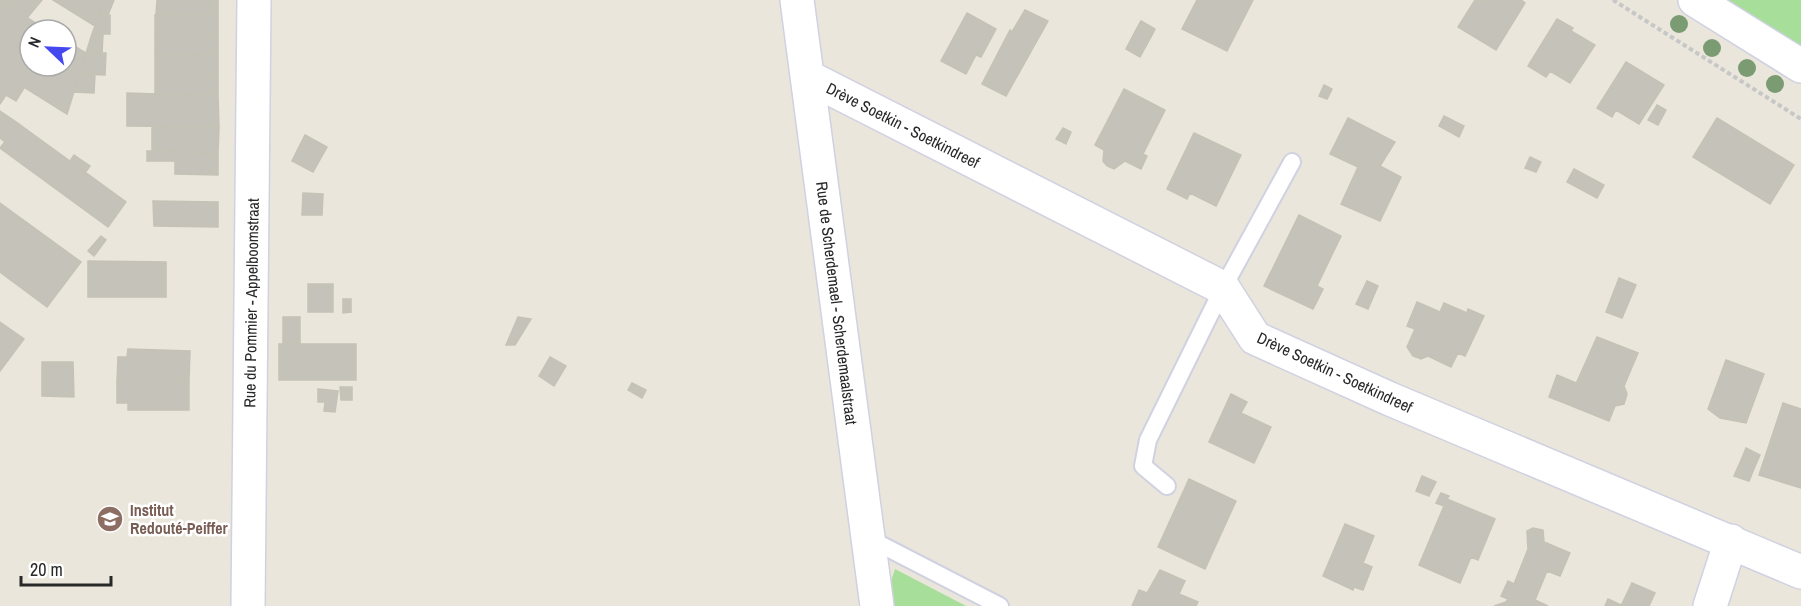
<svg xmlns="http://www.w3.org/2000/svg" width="1801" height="606" viewBox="0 0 1801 606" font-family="'Archivo Narrow',sans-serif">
<rect width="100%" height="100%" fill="#eae6db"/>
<path fill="#a6de9a" d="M1715 0H1801V52Z
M895 569 966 606H892L890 584Z"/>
<path fill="#c5c2ba" stroke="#c5c2b5" stroke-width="1.5" d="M0 0H42L27 18Z
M53 0H103L95 26Z
M103 0H114L108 15H99Z
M157 0H218V15L156 14Z
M1197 0H1253L1227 51 1182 29Z
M1475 0H1521L1525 3 1496 50 1458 27Z
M0 1 47 30H30V53L0 35Z
M1025 10 1048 21 1006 96 982 84 1010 30 1012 32Z
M967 13 996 29 981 57 976 55 966 74 941 61Z
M99 15H110V34H92Z
M155 15H218V36L155 34Z
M1557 19 1573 28 1571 31 1595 45 1570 83 1550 71 1546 77 1528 66Z
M1141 21 1155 29 1152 35 1137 28Z
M1137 28 1152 35 1140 57 1126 49Z
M92 34H103L102 54 86 53Z
M155 34 218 36V56L155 54Z
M0 35 30 53V66H50L78 79 67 114 0 72Z
M66 41 86 53 78 79 50 66H66Z
M86 53H106L105 75 80 74Z
M155 54 218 56V76L155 74Z
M1626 62 1664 85 1639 124 1616 110 1612 117 1597 108Z
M0 72 24 88 16 101 6 95 0 104Z
M80 74H95L94 93 74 92Z
M155 74 218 76V96L155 94Z
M1324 85 1332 89 1327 99 1319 96Z
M1124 89 1165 110 1143 154 1147 156 1141 169 1125 161 1114 169 1107 166 1103 161 1104 150 1095 145Z
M127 93 218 96 219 127 127 126Z
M1657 105 1666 110 1658 125 1648 120Z
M0 111 19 124 5 142 0 138Z
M1444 116 1464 126 1459 137 1439 126Z
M1348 118 1395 142 1380 166 1401 177 1380 221 1341 204 1358 167 1330 154Z
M1717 118 1794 165 1770 204 1693 157Z
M19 124 126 202 108 227 0 148Z
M152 127H219L218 153 152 151Z
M1063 128 1071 132 1066 144 1056 139Z
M1194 133 1241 155 1216 206 1190 193 1187 199 1167 189Z
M305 135 327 147 313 172 292 161Z
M147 151 218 153V175L175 174V161H147Z
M74 155 90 166 85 173 70 161Z
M1530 157 1541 162 1536 172 1525 168Z
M1574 169 1604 185 1597 198 1567 182Z
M303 193 323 194 322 215H302Z
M153 201 218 202V227L154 226Z
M0 203 81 262 47 307 0 272Z
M1299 215 1341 236 1317 286 1323 289 1313 309 1264 286Z
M101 236 106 240 94 256 88 251Z
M88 261 166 262V297H88Z
M1619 278 1636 285 1622 318 1606 312Z
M1367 281 1378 286 1368 309 1356 304Z
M308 284H333V312H308Z
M343 299H351V312L343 313Z
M1417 302 1440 312 1444 303 1467 313 1468 309 1484 316 1465 356 1458 353 1451 367 1428 356 1421 359 1413 356 1407 347 1415 329 1407 326Z
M283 317H300V343H283Z
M518 317 531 319 515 345H506Z
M0 322 24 339 0 371Z
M1597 337 1638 353 1624 386 1627 394 1624 404 1615 406 1609 421 1567 404Z
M279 344H356V380H279Z
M128 349 190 351 189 380 117 381 118 357H127Z
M550 357 566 366 554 386 539 376Z
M1726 360 1764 374 1746 423 1720 418 1708 409Z
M42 362H73L74 397 42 396Z
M1557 375 1576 383 1567 404 1549 397Z
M189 380V410H128V403H117V381Z
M632 383 646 390 642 398 628 390Z
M340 387H352V400H341Z
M318 389 338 391 335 412 324 411 325 402H318Z
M1231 394 1247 402 1241 413 1271 427 1254 463 1209 442Z
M1783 403 1801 409V488L1759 475Z
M1746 448 1760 455 1756 464 1742 458Z
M1742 458 1756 464 1749 481 1734 476Z
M1422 476 1436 482 1429 496 1416 491Z
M1189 479 1236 501 1205 569 1158 547Z
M1441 493 1449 496 1447 499 1495 519 1478 560 1471 557 1460 583 1419 565 1444 506 1436 503Z
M1345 524 1374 536 1363 563 1372 567 1363 590 1354 587 1353 590 1323 576Z
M1533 528 1543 530 1544 542 1570 553 1560 576 1547 571 1535 600 1548 606H1494L1506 602 1508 599 1501 596 1508 581 1514 584 1528 549 1527 531Z
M1160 570 1185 581 1179 594 1198 602 1196 606H1132L1139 590 1147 593Z
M1632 583 1655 593 1649 606H1621Z
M1608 599 1621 605V606H1605Z"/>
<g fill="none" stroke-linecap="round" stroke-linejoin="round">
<defs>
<path id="lane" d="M1167 486 1143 466 1148 440 1223 288 1292 162
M868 538 1000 606"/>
<path id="street" d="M797 0 877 606
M808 77 1223 288 1255 338 1390 399 1801 572
M1710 606 1731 541"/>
<path id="secondary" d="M1695 0 1801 66
M248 606 254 0"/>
</defs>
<use href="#lane" stroke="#d0d1e1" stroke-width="20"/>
<use href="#street" stroke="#d0d1e1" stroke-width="36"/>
<use href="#secondary" stroke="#d0d1e1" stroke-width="36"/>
<path stroke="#c7c7c7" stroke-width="4" stroke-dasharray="4.5 3" stroke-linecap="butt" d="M1613 0 1801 119"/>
<use href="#lane" stroke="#fff" stroke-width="16"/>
<use href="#street" stroke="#fff" stroke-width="33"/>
<use href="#secondary" stroke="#fff" stroke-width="33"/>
</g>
<g fill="#7b9c73">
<circle cx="1679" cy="24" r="9"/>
<circle cx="1712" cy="48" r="9"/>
<circle cx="1747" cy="68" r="9"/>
<circle cx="1775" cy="84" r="9"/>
</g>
<defs>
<symbol id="school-disc" viewBox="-11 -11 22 22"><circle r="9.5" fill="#8d6e63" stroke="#fff"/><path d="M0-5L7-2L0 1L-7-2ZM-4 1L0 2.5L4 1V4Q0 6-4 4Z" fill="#fff"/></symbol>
</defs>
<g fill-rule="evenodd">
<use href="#school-disc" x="95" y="504" width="30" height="30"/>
</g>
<g text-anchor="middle" stroke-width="5" stroke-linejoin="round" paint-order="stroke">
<g font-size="16" fill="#282828" stroke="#fff">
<text transform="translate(903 125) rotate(27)" y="6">Drève Soetkin - Soetkindreef</text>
<text transform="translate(251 303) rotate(-89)" y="6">Rue du Pommier - Appelboomstraat</text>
<text transform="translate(837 303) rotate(83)" y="6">Rue de Scherdemael - Scherdemaalstraat</text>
<text transform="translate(1335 372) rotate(25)" y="6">Drève Soetkin - Soetkindreef</text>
</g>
<g font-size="16" font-weight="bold" fill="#785e54" stroke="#fff" text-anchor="start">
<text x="130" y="516">Institut<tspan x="130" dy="18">Redouté-Peiffer</tspan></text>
</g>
</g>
<g transform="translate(48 48) rotate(293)"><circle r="28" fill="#ffffff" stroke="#a9a9a9" stroke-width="1.5"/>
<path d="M0-4.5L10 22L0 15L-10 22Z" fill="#4448ee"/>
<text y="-9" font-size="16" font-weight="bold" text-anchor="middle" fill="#282828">N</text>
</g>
<path d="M21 576v9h90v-9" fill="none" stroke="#282828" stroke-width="3"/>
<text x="30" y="576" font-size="18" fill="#282828" stroke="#ffffff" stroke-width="4.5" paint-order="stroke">20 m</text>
</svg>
